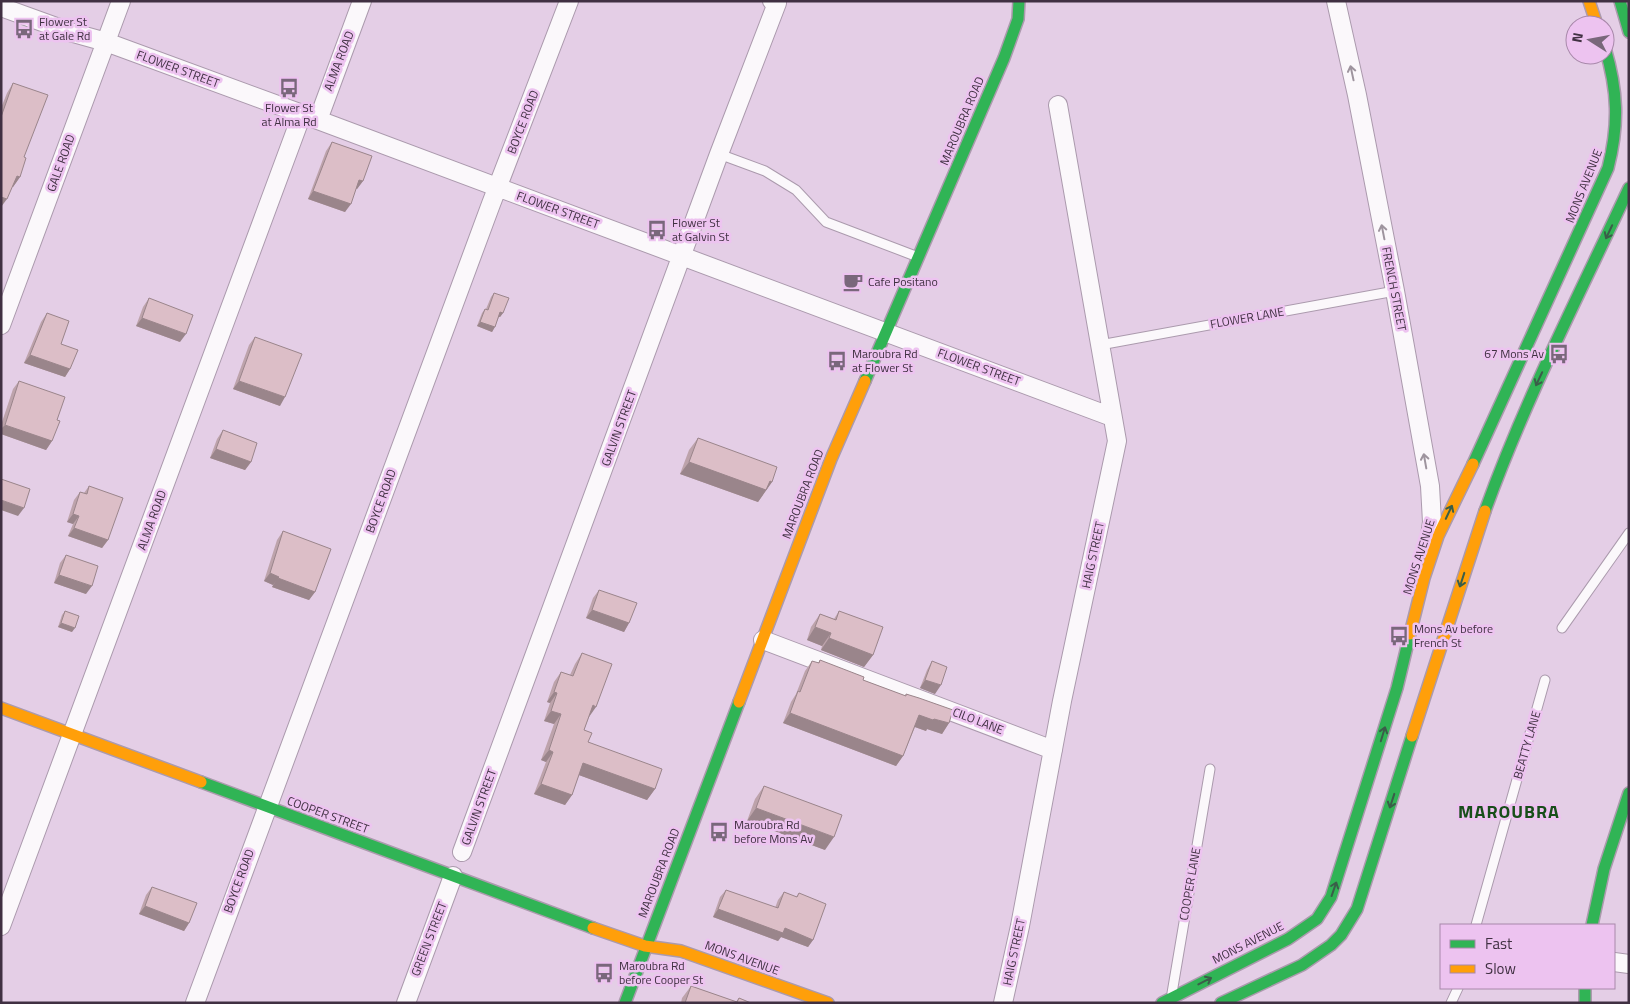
<svg xmlns="http://www.w3.org/2000/svg" width="1630" height="1004" viewBox="0 0 1630 1004" font-family="'Titillium Web',sans-serif">
<rect width="100%" height="100%" fill="#e4cee6"/>
<g fill="none" stroke-linecap="round" stroke-linejoin="round">
<defs>
<path id="lane" d="M719 154 765 171 796 190 826 222 918 257
M1100 345 1395 291
M1562 628 1629 533
M1476 925 1545 680
M1172 993 1210 769
M1451 1003 1458 988"/>
<path id="street" d="M1336 1 1357 95 1395 291 1430 486 1432 522 1429 543
M1 7 70 32 106 42 302 114 1112 417
M318 120 362 1
M1 325 121 1
M763 640 1053 750
M462 852 719 154 777 3 772 1
M1 926 302 114
M1614 962 1629 964
M195 1003 491 204 569 1
M406 1003 453 876
M1003 1003 1020 926 1062 701 1117 441 1058 105"/>
<path id="fast" d="M1620 1 1629 32
M865 381 1004 58 1018 19 1019 1
M1473 464 1608 168C1619 125 1618 91 1605 48
M1485 511C1525 400 1579 295 1629 188
M201 782 593 928
M1592 925 1604 869 1629 793
M1585 988V1003
M625 1003 739 702
M1162 1003 1288 939 1317 919 1331 897 1397 688 1410 634
M1221 1003 1302 965 1331 945 1341 935 1357 909 1412 736"/>
<path id="slow" d="M1589 1 1597 25
M1410 634 1424 578 1438 536 1473 464
M739 702 831 459 865 381
M1 708 201 782
M1412 736 1485 511
M593 928 645 946 681 951 828 1003"/>
</defs>
<use href="#lane" stroke="#ab9aad" stroke-width="11"/>
<use href="#street" stroke="#ab9aad" stroke-width="20"/>
<use href="#fast" stroke="#ab9aad" stroke-width="14"/>
<use href="#slow" stroke="#ab9aad" stroke-width="14"/>
<use href="#lane" stroke="#fbf8fb" stroke-width="9"/>
<use href="#street" stroke="#fbf8fb" stroke-width="18"/>
<use href="#fast" stroke="#30b455" stroke-width="11"/>
<use href="#slow" stroke="#ff9f0a" stroke-width="11"/>
</g>
<path fill="#bda3ab" d="M13 83 24 157 20 177 13 187H12L1 207V108L7 93Z
M332 142 363 181 357 189H356L345 212 308 199 326 151Z
M494 293 503 313 500 317H499L492 332 477 326 482 313 485 309H486L491 297Z
M149 298 180 342 136 326 143 307Z
M47 313 70 369 65 377 24 363 41 322Z
M255 337 280 406 233 389 249 345Z
M19 381 52 441 46 450 1 434V425L13 389Z
M223 430 251 462 245 470 210 458 217 439Z
M698 438 772 482 758 502 680 474 689 450Z
M89 486 108 540 102 548 68 536 73 524 67 522 74 500 80 492 84 493Z
M283 531 315 592 309 600 272 587 273 585 264 581 277 540Z
M66 555 86 594 54 583 60 563Z
M599 590 629 623 624 632 586 618 593 598Z
M65 611 72 632 58 627 62 615Z
M839 611 873 655 864 667 821 650 822 646 807 640 811 627 820 614 834 619Z
M582 653 589 717 584 730 588 742 655 789 647 800 579 775 572 795 565 805 534 794 546 762 541 760 554 724 544 721 550 703 547 702 554 682 561 672 570 675 575 664Z
M820 660 863 680 905 696 906 694 949 723 942 734 927 729 926 731 915 727 903 756 896 766 783 723 791 702 796 694 805 671 812 661 818 663Z
M932 661 935 694 920 688 927 670Z
M764 786 825 850 747 821 755 799Z
M152 887 189 923 184 931 139 914 146 895Z
M726 890 775 908 778 900 784 892 796 897 799 893 813 940 808 947 781 937 778 941 713 917 720 897Z
M691 986 736 1002 739 998 751 1003H681L682 998Z"/>
<path fill="#9a858b" d="M17 176 20 177 13 187 10 186Z
M359 180 363 181 357 189 353 188Z
M313 191 351 204 345 212 308 199Z
M1 197 7 199 1 207Z
M500 312 503 313 500 317 497 316Z
M142 318 186 334 180 342 136 326Z
M480 322 495 327 492 332 477 326Z
M30 355 70 369 65 377 24 363Z
M239 381 285 397 280 406 233 389Z
M5 425 52 441 46 450 1 434V429Z
M216 449 251 462 245 470 210 458Z
M689 462 770 481 772 482 758 502 680 474Z
M1 500 24 508 18 516 1 510Z
M73 514 79 516 73 524 67 522Z
M74 528 108 540 102 548 68 536Z
M270 573 279 577 273 585 264 581Z
M59 575 92 586 86 594 54 583Z
M278 578 315 592 309 600 272 587Z
M592 610 629 623 624 632 586 618Z
M61 623 75 628 72 632 58 627Z
M815 627 831 633 822 646 807 640Z
M829 638 873 655 864 667 821 650Z
M925 680 941 685 935 694 920 688Z
M554 692 557 693 550 703 547 702Z
M593 705 596 707 589 717 586 716Z
M551 711 561 714 554 724 544 721Z
M790 713 903 756 896 766 783 723Z
M919 715 949 723 942 734 927 729 926 731 912 726Z
M549 750 553 752 546 762 541 760Z
M583 763 655 789 647 800 576 774Z
M541 784 572 795 565 805 534 794Z
M756 808 834 837 825 850 747 821Z
M145 906 189 923 184 931 139 914Z
M718 909 785 928 813 940 808 947 781 937 778 941 713 917Z"/>
<path fill="#dcbec7" stroke="#9a858b" d="M13 83 48 95 24 157 26 158 20 177 17 176 7 199 1 197V117Z
M332 142 372 156 363 181 359 180 351 204 313 191Z
M494 293 509 298 503 313 500 312 495 327 480 322 485 309 488 310Z
M149 298 193 315 186 334 142 318Z
M47 313 69 321 61 344 78 350 70 369 30 355Z
M255 337 302 354 285 397 239 381Z
M19 381 65 397 57 420 60 421 52 441 5 425Z
M223 430 257 443 251 462 216 449Z
M698 438 777 467 772 482 770 481 766 490 689 462Z
M1 479 30 489 24 508 1 500Z
M89 486 123 498 108 540 74 528 79 516 73 514 80 492 87 494Z
M283 531 331 549 315 592 278 578 279 577 270 573Z
M66 555 98 566 92 586 59 575Z
M599 590 637 603 629 623 592 610Z
M65 611 79 616 75 628 61 623Z
M839 611 883 627 873 655 829 638 831 633 815 627 820 614 836 620Z
M582 653 612 664 596 707 593 705 584 730 592 733 588 742 662 769 655 789 583 763 572 795 541 784 553 752 549 750 561 714 551 711 557 693 554 692 561 672 573 676Z
M820 660 864 677 863 680 906 696V694L919 698 953 710 949 723 934 719 933 720 919 715 903 756 790 713 798 691 800 692 812 661 819 663Z
M932 661 947 667 941 685 925 680Z
M764 786 842 815 834 837 756 808Z
M152 887 197 903 189 923 145 906Z
M726 890 778 908 784 892 797 897 799 893 826 904 813 940 785 928 783 933 718 909Z
M691 986 737 1002 739 998 751 1003H685Z"/>
<defs><path id="oneway-shaft" d="M-6 0H5M1.5-3L5.5 0L1.5 3" fill="none" stroke-width="1.6" stroke-linecap="round" stroke-linejoin="round" transform="scale(1.25)"/></defs>
<g stroke="#9e949e">
<use href="#oneway-shaft" transform="translate(1352 73) rotate(-102)"/>
<use href="#oneway-shaft" transform="translate(1383 232) rotate(-101)"/>
<use href="#oneway-shaft" transform="translate(1425 461) rotate(-100)"/>
</g>
<g stroke="#3a5e49">
<use href="#oneway-shaft" transform="translate(1609 232) rotate(115)"/>
<use href="#oneway-shaft" transform="translate(1539 379) rotate(115)"/>
<use href="#oneway-shaft" transform="translate(1449 512) rotate(-65)"/>
<use href="#oneway-shaft" transform="translate(1462 580) rotate(108)"/>
<use href="#oneway-shaft" transform="translate(1383 734) rotate(-73)"/>
<use href="#oneway-shaft" transform="translate(1392 801) rotate(108)"/>
<use href="#oneway-shaft" transform="translate(1334 889) rotate(-71)"/>
<use href="#oneway-shaft" transform="translate(1205 981) rotate(-27)"/>
</g>
<defs>
<symbol id="bus-bare" viewBox="-9 -9 18 18"><path d="M-5-6H5V4H4V6H2V4H-2V6H-4V4H-5ZM-3.5-4V0h7V-4ZM-3.5 1.2v1.5H-2V1.2ZM2 1.2v1.5H3.5V1.2Z" fill="#79677b" stroke="#edc3f0" stroke-width="2.5" paint-order="stroke"/></symbol>
<symbol id="cafe-bare" viewBox="-9 -9 18 18"><path d="M-5.5-4.5H6V0H3Q3 3.5 0 3.5H-2.5Q-5.5 3.5-5.5 0ZM3-3.2v2h1.7v-2ZM-6 4.5H4V6H-6Z" fill="#79677b" stroke="#edc3f0" stroke-width="2.5" paint-order="stroke"/></symbol>
</defs>
<g fill-rule="evenodd">
<use href="#bus-bare" x="10" y="15" width="28" height="28"/>
<use href="#bus-bare" x="275" y="74" width="28" height="28"/>
<use href="#bus-bare" x="643" y="216" width="28" height="28"/>
<use href="#cafe-bare" x="839" y="268" width="28" height="28"/>
<use href="#bus-bare" x="1545" y="340" width="28" height="28"/>
<use href="#bus-bare" x="823" y="347" width="28" height="28"/>
<use href="#bus-bare" x="1385" y="622" width="28" height="28"/>
<use href="#bus-bare" x="705" y="818" width="28" height="28"/>
<use href="#bus-bare" x="590" y="959" width="28" height="28"/>
</g>
<g text-anchor="middle" stroke-width="5" stroke-linejoin="round" paint-order="stroke">
<g font-size="12" fill="#403042" stroke="#edc3f0" text-anchor="start">
<text x="39" y="26">Flower St<tspan x="39" dy="14">at Gale Rd</tspan></text>
<text x="289" y="112" text-anchor="middle">Flower St<tspan x="289" dy="14">at Alma Rd</tspan></text>
<text x="672" y="227">Flower St<tspan x="672" dy="14">at Galvin St</tspan></text>
<text x="868" y="286">Cafe Positano</text>
<text x="852" y="358">Maroubra Rd<tspan x="852" dy="14">at Flower St</tspan></text>
<text x="1544" y="358" text-anchor="end">67 Mons Av</text>
<text x="1414" y="633">Mons Av before<tspan x="1414" dy="14">French St</tspan></text>
<text x="734" y="829">Maroubra Rd<tspan x="734" dy="14">before Mons Av</tspan></text>
<text x="619" y="970">Maroubra Rd<tspan x="619" dy="14">before Cooper St</tspan></text>
</g>
<g font-size="12" fill="#403042" stroke="#edc3f0">
<text transform="translate(339 61) rotate(-69)" y="4">ALMA ROAD</text>
<text transform="translate(178 69) rotate(20)" y="4">FLOWER STREET</text>
<text transform="translate(962 121) rotate(-67)" y="4">MAROUBRA ROAD</text>
<text transform="translate(523 122) rotate(-69)" y="4">BOYCE ROAD</text>
<text transform="translate(61 163) rotate(-70)" y="4">GALE ROAD</text>
<text transform="translate(1584 186) rotate(-68)" y="4">MONS AVENUE</text>
<text transform="translate(558 210) rotate(20)" y="4">FLOWER STREET</text>
<text transform="translate(1394 289) rotate(79)" y="4">FRENCH STREET</text>
<text transform="translate(1247 318) rotate(-10)" y="4">FLOWER LANE</text>
<text transform="translate(979 367) rotate(20)" y="4">FLOWER STREET</text>
<text transform="translate(619 428) rotate(-70)" y="4">GALVIN STREET</text>
<text transform="translate(803 494) rotate(-69)" y="4">MAROUBRA ROAD</text>
<text transform="translate(381 501) rotate(-70)" y="4">BOYCE ROAD</text>
<text transform="translate(152 520) rotate(-70)" y="4">ALMA ROAD</text>
<text transform="translate(1093 555) rotate(-78)" y="4">HAIG STREET</text>
<text transform="translate(1419 557) rotate(-72)" y="4">MONS AVENUE</text>
<text transform="translate(978 721) rotate(21)" y="4">CILO LANE</text>
<text transform="translate(1527 745) rotate(-74)" y="4">BEATTY LANE</text>
<text transform="translate(479 807) rotate(-70)" y="4">GALVIN STREET</text>
<text transform="translate(328 815) rotate(20)" y="4">COOPER STREET</text>
<text transform="translate(659 873) rotate(-69)" y="4">MAROUBRA ROAD</text>
<text transform="translate(239 881) rotate(-70)" y="4">BOYCE ROAD</text>
<text transform="translate(1190 884) rotate(-80)" y="4">COOPER LANE</text>
<text transform="translate(429 939) rotate(-69)" y="4">GREEN STREET</text>
<text transform="translate(1248 943) rotate(-27)" y="4">MONS AVENUE</text>
<text transform="translate(1014 952) rotate(-78)" y="4">HAIG STREET</text>
<text transform="translate(742 958) rotate(20)" y="4">MONS AVENUE</text>
</g>
<g font-size="18" font-weight="bold" letter-spacing="1" fill="#184e1a" stroke="#edc3f0">
<text x="1509" y="818">MAROUBRA</text>
</g>
</g>
<rect width="1630" height="1004" fill="none" stroke="#403042" stroke-width="5"/>
<rect x="1440" y="924" width="175" height="65" fill="#edc3f0" stroke="#a888aa"/>
<rect x="1450" y="940" width="25" height="8" fill="#30b455" stroke="#a888aa"/>
<text x="1485" y="949" font-size="15" fill="#403042">Fast</text>
<rect x="1450" y="965" width="25" height="8" fill="#ff9f0a" stroke="#a888aa"/>
<text x="1485" y="974" font-size="15" fill="#403042">Slow</text>
<g transform="translate(1590 40) rotate(281)"><circle r="24" fill="#edc3f0" stroke="#a888aa"/>
<path d="M0-4L9 19L0 12L-9 19Z" fill="#79677b"/>
<text y="-8" font-size="14" font-weight="bold" text-anchor="middle" fill="#403042">N</text>
</g>
</svg>
